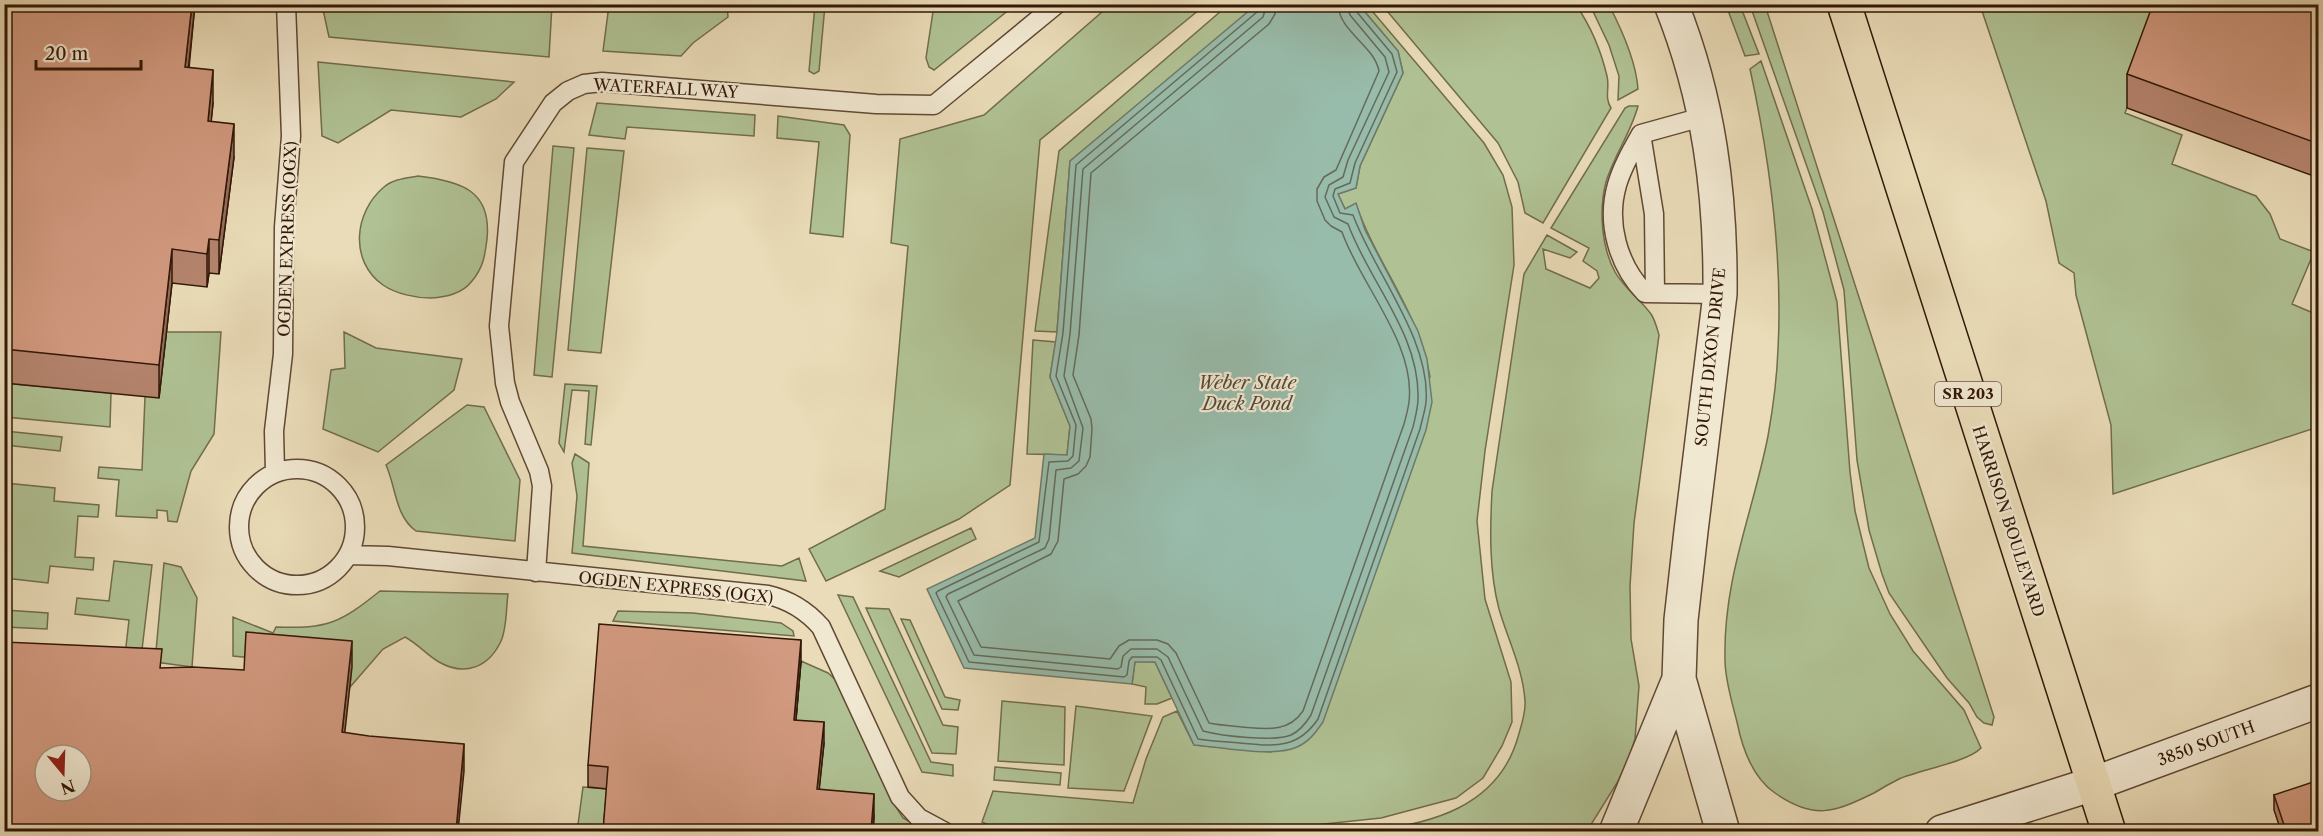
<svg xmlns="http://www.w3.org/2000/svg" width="2323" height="836" viewBox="0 0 2323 836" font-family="'Libre Caslon Text',serif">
<rect width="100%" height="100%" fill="#eadcb8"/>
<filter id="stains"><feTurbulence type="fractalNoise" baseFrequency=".00333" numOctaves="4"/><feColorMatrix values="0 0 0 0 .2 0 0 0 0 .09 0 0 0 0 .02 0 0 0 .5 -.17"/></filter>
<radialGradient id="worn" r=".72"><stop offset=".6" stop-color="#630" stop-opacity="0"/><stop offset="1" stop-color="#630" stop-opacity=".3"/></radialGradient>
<path fill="#b0c294" stroke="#716c4e" stroke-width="1.5" d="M1451 4 1461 7 1486 4 1576 5C1590 25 1601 51 1607 76 1610 88 1604 97 1611 108L1543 223 1525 213 1518 182 1498 143 1382 5Z
M322 5H552L549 57 329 37Z
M609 5H727L728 17 693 43 681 56 603 51Z
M815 5H825L819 71 814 74 809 71Z
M934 5V4L1015 5 934 70 929 67 926 58Z
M1110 5H1205L1040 140 1010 485 959 519 826 581 809 549 885 509 908 246 891 243 900 139 984 115Z
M1228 5H1257L1070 161 1057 332 1035 331 1059 151Z
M1359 5H1367L1484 143 1503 175 1512 207 1514 265 1485 451 1477 521 1485 599 1511 682 1512 722 1502 746 1483 778 1456 798 1381 818 1250 832H1004L982 822 993 791 1133 803 1146 759 1163 717 1177 711 1194 745 1271 752 1430 377C1420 314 1376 263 1356 204L1345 209 1338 194 1356 188 1360 166 1403 73 1398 51Z
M1590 5H1609C1622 30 1636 61 1638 89L1618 100 1619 76 1609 45Z
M1726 5H1740L1759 54 1745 56Z
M1750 5H1765L1994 717 1992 725 1984 723 1977 717 1969 703 1947 678 1889 593 1882 574 1869 530 1857 460 1844 290 1823 212Z
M1980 5H2166L2125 113 2182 135 2172 164 2256 196 2270 214 2280 239 2314 252 2292 304 2318 315V427L2113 494 2111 425 2076 295 2074 273 2059 263 2046 201Z
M1761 61 1812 209 1837 302 1850 472 1855 511 1869 568 1890 614 1913 651 1964 710 1981 748C1968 762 1919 770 1899 779 1891 783 1882 788 1874 793 1833 813 1814 820 1775 793 1753 778 1742 747 1737 722 1732 702 1725 680 1725 660 1723 578 1753 513 1768 436 1773 408 1777 377 1778 349 1783 255 1770 161 1750 69Z
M318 62 514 82 496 99 461 117 391 110 338 143 322 136Z
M597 103 755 115 754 136 627 127 625 139 589 135Z
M1629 106H1638C1631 133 1614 155 1606 182 1599 209 1601 246 1615 272 1624 288 1640 299 1651 314 1655 320 1657 328 1659 335L1634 523 1630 586 1631 639 1639 686 1635 739 1628 760 1617 783 1587 831 1366 832C1431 824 1498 807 1518 737 1521 726 1526 713 1525 701 1523 669 1508 640 1499 609 1489 571 1490 530 1492 491L1524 274 1547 235 1577 252 1570 258 1543 249 1546 269 1590 288 1599 278 1597 271 1583 261 1589 248 1551 228 1625 108Z
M778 116 844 125 850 135 843 237 810 233 819 142 777 138Z
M553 146 574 148 552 377 534 375Z
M587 148 624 151 601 353 568 350Z
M418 176C460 181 492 190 487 239 485 256 483 268 472 281 462 294 446 297 431 298 416 298 396 294 383 285 349 261 354 212 384 187 393 179 407 178 418 176Z
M166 332H221L214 434 191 471 177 522 168 521 167 511 157 510V518L116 516 119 480 98 478 99 467 142 470 145 397Z
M344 332 376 348 462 359 454 390 378 452 323 429 331 370 345 368Z
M1033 340 1056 342 1050 377 1070 426 1067 455 1027 454Z
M4 383 111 393 110 427 5 417Z
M565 384 597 386 591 445 585 444 589 391 572 390 564 452 559 443Z
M467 405 484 407 520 480 515 541 416 531C395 516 396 487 386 465Z
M5 431 62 437 60 451 5 445Z
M575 454 589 463 583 546 782 566 799 558 806 581 572 553 577 496 572 463Z
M5 483 55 488 54 501 99 505 98 517 78 516 75 557 94 558 93 570 50 566 48 583 5 578Z
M971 528 976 539 899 577 880 571Z
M114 561 152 565 139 675 123 673 129 620 75 614 77 598 109 601Z
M164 563 181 567 197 598 192 667 155 662Z
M380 591 508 594C506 608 507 628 501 641 489 667 465 677 439 662 427 655 418 644 405 637L383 649 350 687 351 667 233 656V617L273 633 276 627C328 629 340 623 380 591Z
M838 595 853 597 931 762 953 765V776L922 772Z
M866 608 889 609 943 725 958 727 956 754 932 753Z
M5 610 48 613 47 629 5 627Z
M618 611 693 613 781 623 793 631 794 636 613 621Z
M901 619 910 620 945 697 960 700 958 710 942 709Z
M801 661 828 673 840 684 894 804 903 818 926 831H873L874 815 817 810 794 742Z
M1135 661 1155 662 1172 698 1157 704H1145L1146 687 1132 684Z
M1002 701 1065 707 1064 765 998 761Z
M1076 706 1152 716 1124 791 1068 788Z
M995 767 1061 773 1060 785 994 780Z
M583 787 608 789 605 831 577 832Z"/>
<path fill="#98bcab" stroke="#6f7a69" stroke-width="1.5" d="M1257 4 1359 5 1398 51 1403 73 1360 166 1356 188 1338 194 1345 209 1356 203 1365 230 1418 331 1427 359 1432 402 1426 430 1323 722C1316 732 1309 742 1297 747 1272 758 1221 747 1194 745L1155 662H1135L1132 684 964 668 927 589 1035 538 1044 454 1067 455 1070 426 1050 377 1057 332 1070 161Z"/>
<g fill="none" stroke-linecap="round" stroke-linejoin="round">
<path stroke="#656a59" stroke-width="1.5" d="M1260 4 1257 12 1076 165 1063 333 1056 376 1076 425 1073 456 1068 461 1049 462 1039 542 938 591 936 593 969 662 1124 677 1127 675 1129 661 1132 657H1157L1161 660 1198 739C1211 741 1226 742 1240 743 1273 746 1297 750 1318 719L1420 429C1422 420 1425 411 1426 402 1431 340 1374 272 1353 215L1340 213 1333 196 1335 189 1350 183 1355 163 1397 72 1392 54 1356 11 1355 4
M1267 4 1263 17 1083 169 1070 334 1064 376 1083 428 1079 461 1071 468 1056 470 1049 539 1045 548 948 594 946 597 974 655 1118 669 1121 667 1123 656 1131 649H1157L1168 657 1203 731C1222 736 1274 742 1291 735 1300 731 1306 723 1311 715L1413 427C1415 418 1418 408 1418 399 1420 334 1369 282 1348 224L1334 217 1325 197 1329 185 1343 177 1348 160 1389 72 1385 57 1350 15 1347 4
M1276 4 1275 14 1269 24 1091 173 1079 335 1073 375 1091 419 1092 429 1090 457 1086 466 1078 474 1064 479 1058 541 1051 554 958 601 981 647 1110 659 1119 646 1129 640H1157L1168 644 1176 653 1209 723C1219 725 1231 726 1242 727 1266 729 1288 733 1303 711L1404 424C1406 417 1408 409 1409 402 1416 344 1360 284 1342 232L1331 226 1325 220 1317 201V189L1324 177 1336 170 1379 71C1374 45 1339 32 1338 4"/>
<defs>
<path id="service" d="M1706 116 1641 134C1632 150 1622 167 1617 185 1606 223 1618 265 1645 293L1720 294
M1641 134 1654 214 1655 293
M239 527a58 58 0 1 1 116 0a58 58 0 1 1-116 0Z
M275 472 274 431 283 354 284 227 291 136 286 4
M349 555 388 556 768 595C790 600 806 610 821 627L900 797 919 818 945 832
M536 572 542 486 539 471 510 402 505 383 499 326 514 162 553 103 568 91 584 84 602 82 876 104 934 105 1057 4"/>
<path id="minor" d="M2093 784 2318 701"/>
<path id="tertiary" d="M1671 4C1709 99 1721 194 1720 294L1691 531 1681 620 1679 679 1723 832
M1616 832 1679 679
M1942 832 2093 784"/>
<path id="primary" d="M1844 4 2109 832"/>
</defs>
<use href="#service" stroke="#604833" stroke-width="21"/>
<use href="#minor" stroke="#604833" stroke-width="36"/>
<use href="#tertiary" stroke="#604833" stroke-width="36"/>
<use href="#primary" stroke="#321707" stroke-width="36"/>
<use href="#service" stroke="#f1e8d1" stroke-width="18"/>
<use href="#minor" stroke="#f1e8d1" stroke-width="33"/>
<use href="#tertiary" stroke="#f1e8d1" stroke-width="33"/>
<use href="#primary" stroke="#eadcb8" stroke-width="33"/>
</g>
<path fill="#b5846e" stroke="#321707" stroke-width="1.5" d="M4 4H195L189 68 213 103 211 121 234 157 219 274 209 273 207 287 172 283 159 398 4 383Z
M2319 4V178L2127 108V74Z
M801 661 796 720 824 743 819 789 874 815 873 831H603L607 789 588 787V765Z
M2274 795 2319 831H2281L2274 810Z"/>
<path fill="#936c5a" stroke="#321707" stroke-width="1.5" d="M192 4H195L185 101V67Z
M213 70V103L208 154V121Z
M234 124V157L219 274V240Z
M209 239V273L207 287V254Z
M172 249V283L159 398V365Z
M801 640V661L794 742V720Z
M352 641V667L342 758V732Z
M824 722V743L817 811V789Z
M464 744V771L458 831H456Z
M874 794V815L873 831H871Z"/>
<path fill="#d29a80" stroke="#321707" stroke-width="1.5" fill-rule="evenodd" d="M4 4H192L185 67 213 70 208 121 234 124 219 240 209 239 207 254 172 249 159 365 4 349Z
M2153 4H2319V144L2127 74Z
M599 624 801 640 794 720 824 722 817 789 874 794 871 831H603L608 767 588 765Z
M246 632 352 641 342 732 369 736 464 744 456 831H4V642L162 649 160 668 193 667 244 670ZM45 755H81V791H45Z
M2319 780V831H2286L2274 795Z"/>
<g text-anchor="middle" stroke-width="4.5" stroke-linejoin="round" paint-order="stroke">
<rect fill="#f1e8d1" stroke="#6b5644" stroke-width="1.5" x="1935" y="382" width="66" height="24" rx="4.5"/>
<g font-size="15" font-weight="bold" fill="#321707">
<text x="1968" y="399">SR 203</text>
</g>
<g font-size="16" fill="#321707" stroke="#f1e8d1">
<text transform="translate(666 88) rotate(3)" y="6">WATERFALL WAY</text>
<text transform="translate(287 239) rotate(-88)" y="6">OGDEN EXPRESS (OGX)</text>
<text transform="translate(1710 357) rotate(-84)" y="6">SOUTH DIXON DRIVE</text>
<text transform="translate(2009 521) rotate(72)" y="6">HARRISON BOULEVARD</text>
<text transform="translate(676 587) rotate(6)" y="6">OGDEN EXPRESS (OGX)</text>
<text transform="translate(2206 743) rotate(-20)" y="6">3850 SOUTH</text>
</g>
<g font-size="18" font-style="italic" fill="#514938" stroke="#f1e8d1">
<text x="1247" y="389">Weber State<tspan x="1247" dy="21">Duck Pond</tspan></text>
</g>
</g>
<rect width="2323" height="836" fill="none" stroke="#eadcb8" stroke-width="24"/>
<rect x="6" y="6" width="2311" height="824" fill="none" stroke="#321707" stroke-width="3"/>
<rect x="12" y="12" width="2299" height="812" fill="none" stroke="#321707" stroke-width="1.5"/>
<g transform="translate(63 773) rotate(161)"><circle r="28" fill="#f1e8d1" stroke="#a59480" stroke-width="1.5"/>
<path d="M0-4.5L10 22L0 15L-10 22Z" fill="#8f2418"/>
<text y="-9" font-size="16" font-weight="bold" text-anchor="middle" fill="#321707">N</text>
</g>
<path d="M36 60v9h105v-9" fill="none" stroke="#321707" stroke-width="3"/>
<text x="45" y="60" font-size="18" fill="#321707" stroke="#f1e8d1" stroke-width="4.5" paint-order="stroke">20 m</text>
<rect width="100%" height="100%" filter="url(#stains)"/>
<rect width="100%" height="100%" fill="url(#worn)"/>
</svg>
